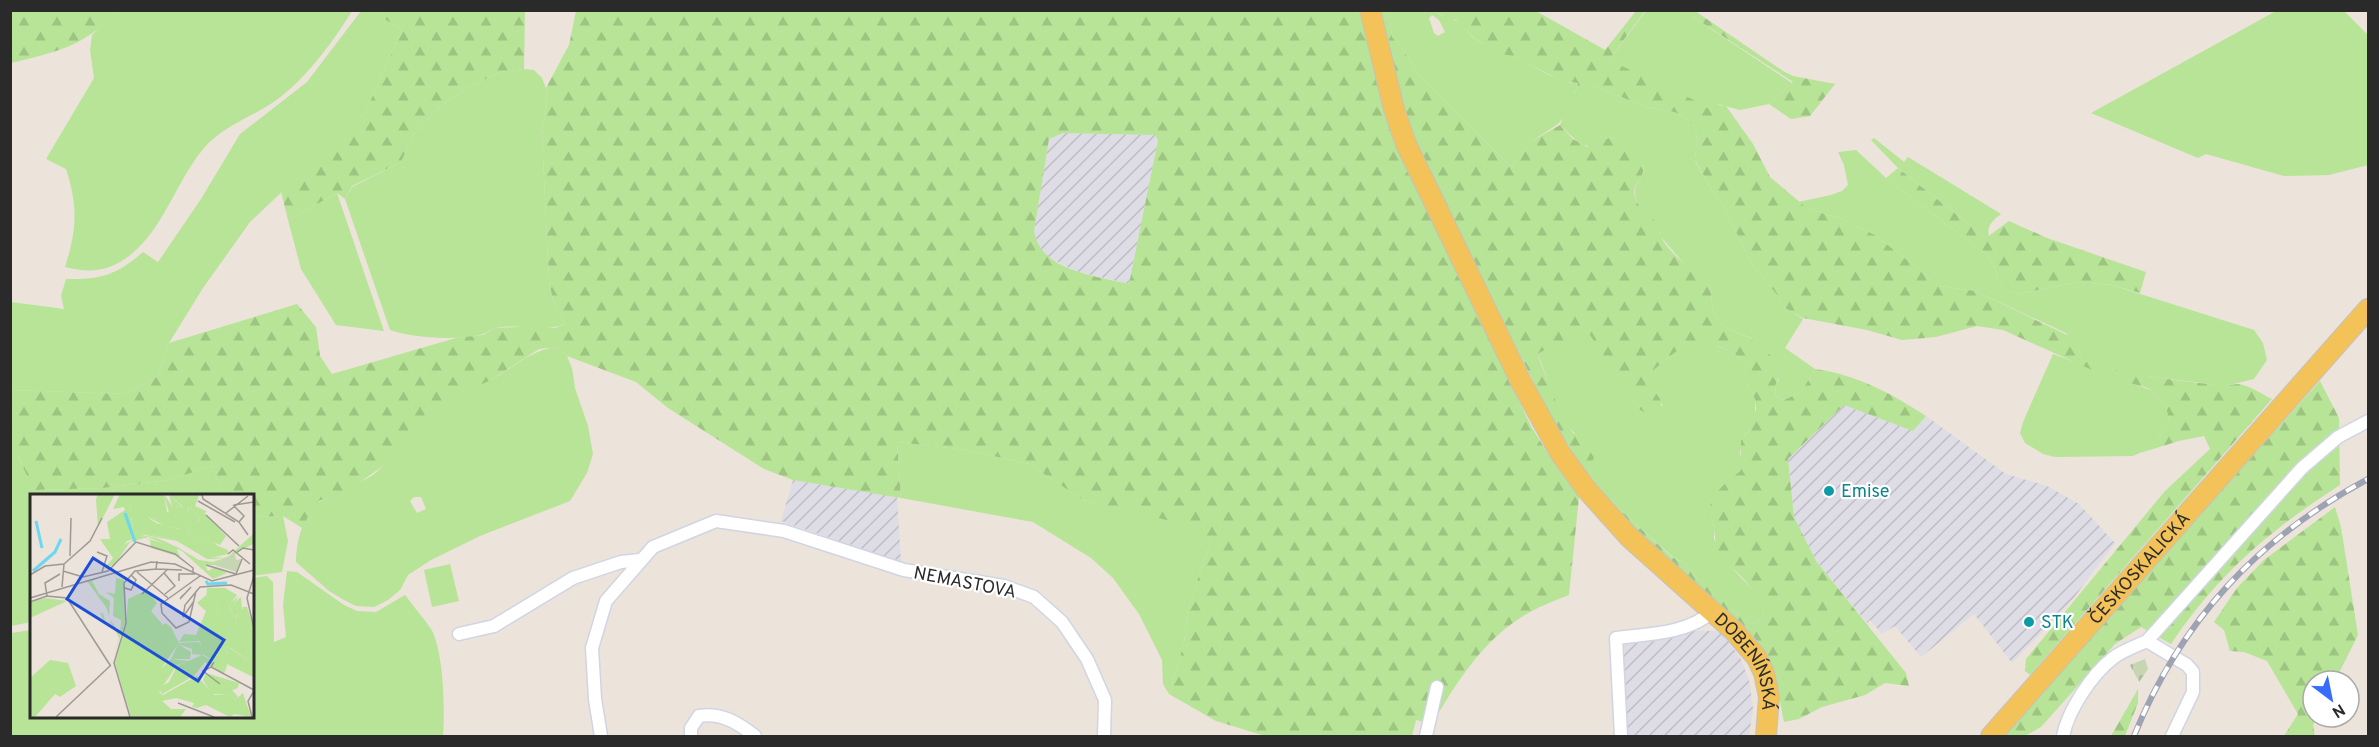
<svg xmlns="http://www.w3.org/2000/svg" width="2379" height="747" viewBox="0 0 2379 747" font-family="Overpass,sans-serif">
<defs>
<pattern id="industrial-furrows" width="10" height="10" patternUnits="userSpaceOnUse" patternTransform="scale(1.5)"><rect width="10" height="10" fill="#dedce4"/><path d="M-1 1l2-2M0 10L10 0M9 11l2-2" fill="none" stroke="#bfbdc4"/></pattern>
<pattern id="forest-firs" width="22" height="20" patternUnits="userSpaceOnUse" patternTransform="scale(1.5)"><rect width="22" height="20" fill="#b7e496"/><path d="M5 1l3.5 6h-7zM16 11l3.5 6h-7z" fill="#9ec481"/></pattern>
<pattern id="cemetery-stones" width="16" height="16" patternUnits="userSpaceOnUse" patternTransform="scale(1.5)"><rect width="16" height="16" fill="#c7d6b2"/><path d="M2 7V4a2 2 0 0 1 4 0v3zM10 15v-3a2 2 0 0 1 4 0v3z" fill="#abb899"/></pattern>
</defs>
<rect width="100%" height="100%" fill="#ece3db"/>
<path fill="url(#industrial-furrows)" d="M1063 133 1155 135 1158 140 1129 284 1075 271 1047 256 1036 243 1034 231 1049 139Z
M1844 405 1913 431 1926 416 2006 474 2047 486 2079 504 2115 543 2070 603 2012 663 1974 614 1921 657 1895 626 1882 634 1870 620 1867 623 1816 561 1794 517 1788 459Z
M793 480 897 497 901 562 781 521Z
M1693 631H1717L1724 635 1741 659 1750 684 1753 709 1749 736H1624L1619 642Z"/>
<path fill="#b7e496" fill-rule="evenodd" d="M115 11H352C333 42 303 83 272 103 249 118 222 127 204 148 176 181 164 229 129 256 108 272 90 273 65 267 77 230 78 206 66 169L46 159 94 78 90 50 92 35Z
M361 11H372L402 30 365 113 250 222 203 288 169 343 157 377 127 394 11 390V302L64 309 61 296 66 279C100 280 117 275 143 252L158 262 201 199 240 134 307 82Z
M1389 11H1435C1444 19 1446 15 1455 20 1463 24 1468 34 1475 39 1489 49 1504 51 1518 58 1537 67 1556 83 1578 83L1575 93 1592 85 1646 107 1674 112 1684 116 1695 127 1697 139 1695 161 1715 196 1724 207 1751 263 1778 296 1782 305 1803 319 1785 348 1815 369 1801 392 1784 400 1776 397 1775 385 1779 379 1751 338 1728 329 1720 322 1713 310 1710 287 1701 275 1693 274 1661 237C1660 217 1641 216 1636 199 1632 187 1639 183 1643 173 1649 157 1624 142 1612 137L1592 147 1580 144 1560 125 1563 118 1558 124 1532 141 1511 167 1419 75 1402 48 1392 37ZM1432 15 1439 20 1445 32 1438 36 1434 33 1429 18Z
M1646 11H1684L1792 83 1769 104 1740 110 1718 104 1723 108 1718 116C1683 94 1644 80 1609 60Z
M2276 11H2344L2368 35V165L2329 175 2284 176 2206 154 2198 158 2091 113Z
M524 69 534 70 542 78 546 88 547 103 542 135 549 282 553 300 565 324C543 333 519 323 496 328 491 329 487 333 483 334 460 341 412 338 390 330L345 199 352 187 401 162 414 134 439 107 469 87 500 72Z
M1874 138 1904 162 1908 157 2001 214C1993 220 1986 226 1989 237L1986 238 1897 167 1871 140Z
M1856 150 1886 178 1987 255C2000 271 1994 288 2018 294L2079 282 2112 285 2254 330 2263 343 2267 360 2254 379 2225 386 2139 375 2093 365 2082 359 2079 350 2066 333 1975 291 1940 286 1875 235 1839 218 1808 209 1798 202 1831 195 1842 191 1848 185 1844 165 1838 152Z
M337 193 384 331 336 325 301 269 288 220Z
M1586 328 1639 409 1663 406 1645 377 1683 346 1691 345 1716 346 1728 350 1740 358 1747 368V384L1755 399V418L1750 430 1745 435 1740 452 1742 464 1741 470 1720 489 1711 503 1710 511 1714 527V539L1730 566 1758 595 1764 612 1758 623 1751 624 1746 621 1695 576 1686 564 1673 557 1626 515 1604 493 1591 476 1588 468 1593 458C1588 441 1569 432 1561 416 1551 396 1547 374 1537 353Z
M556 347 567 356 572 368 575 388 588 426 593 454 587 473 570 501 480 536 431 560 408 575 400 590 388 600 374 607 356 606 344 600 329 591 296 562C296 543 302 521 314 506 321 498 360 484 374 474 392 460 394 448 407 431 414 423 425 412 434 406 450 395 471 390 488 381 513 369 528 351 556 347ZM414 497H421L426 509 417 513 410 501Z
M2053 354 2153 391 2166 407 2169 420 2159 439 2148 449 2133 456 2055 457 2043 454 2025 443 2020 433 2023 422Z
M897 442 966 450 1029 464 1083 500 1183 523 1210 543 1188 608 1184 643 1169 694 1163 684 1162 660 1139 614 1113 578 1091 558 1033 522 901 498Z
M17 456 35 490 103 488 169 480 212 466 224 495H32L31 622 11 626V460Z
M283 516 288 541 282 572 252 576V517Z
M450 564 459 601 432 607 424 570Z
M287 571 297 572 344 605 357 611 376 612 405 595C413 606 423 617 431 629 444 651 445 711 443 736H11V633L31 630 32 716H252V578L267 576 273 582 274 642 286 637 283 605Z"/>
<path fill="url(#forest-firs)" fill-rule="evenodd" d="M1359 10 1384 112 1396 147 1531 426 1551 459 1579 497 1569 595C1556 600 1543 605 1530 612 1485 637 1458 680 1432 724L1416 720 1412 736H1265L1216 721 1169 694 1184 643 1188 608 1210 543 1183 524 1083 500 1029 464 966 450 897 442 901 498 793 480 764 469 668 408 636 382 567 356 556 347 539 349 489 381 434 406 407 432 392 458 380 468 353 487 319 501 311 511 302 528 283 516 252 517V495H224L212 466 169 480 103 488 34 490 18 457 11 460V390L127 394 157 377 169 343 297 304 316 327 320 356 332 374 456 338 483 335 495 328 537 326 555 328 565 324 553 300 549 282 542 135 547 103 546 88 569 45 576 11ZM1063 133 1155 135 1158 140 1129 284C1097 276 1040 271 1034 231L1049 139Z
M10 11 11 10 115 11C88 46 52 53 11 63Z
M372 11H525L524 69 500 72 469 87 439 107 414 134 401 162 352 186 345 199 337 193 288 220 281 191 365 113 402 30Z
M1380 11H1389L1392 37 1402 48 1419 75 1511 167 1532 141 1560 125 1573 139 1587 147 1612 137C1625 142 1648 154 1643 172 1640 184 1629 186 1637 202 1642 212 1653 216 1659 226 1661 230 1660 235 1662 239 1669 251 1684 263 1693 273H1701L1710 287 1713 310 1720 322 1728 329 1750 338 1776 360 1782 369 1775 386 1776 397 1784 400 1801 392 1815 369C1858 375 1890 393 1926 416L1913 431 1844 405 1788 459 1794 517 1816 561 1906 673 1909 686 1885 683 1865 695 1822 707 1799 719 1784 722C1777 687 1776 666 1754 637 1718 599 1676 568 1638 532 1603 498 1575 458 1550 416L1415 140 1404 106ZM1586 329 1639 409 1652 417 1663 414 1660 399 1645 377 1683 346H1717L1728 350 1740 358 1747 368V384L1755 399 1756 409 1750 430 1741 440V470C1730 480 1709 494 1710 510 1710 516 1714 522 1714 529 1716 543 1716 552 1723 564 1739 568 1760 597 1764 612L1758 623 1751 624 1746 621 1695 576 1686 564 1672 557 1626 515 1604 493 1591 476 1588 468 1594 458 1588 447V438L1573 433 1562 417 1537 354Z
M1435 11H1536L1605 50 1636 11H1645L1609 60 1696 101 1718 115 1723 108 1717 105 1726 106 1753 144 1770 177 1808 209 1839 218 1875 235 1940 286 1975 291 2080 341C2079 347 2078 353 2083 359 2092 370 2204 385 2224 385 2228 386 2233 384 2238 384 2248 385 2262 394 2272 399L2030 675 2025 671 2026 659 2165 491 2210 449 2204 436 2179 441 2140 453 2159 439 2169 420 2166 407 2153 391 2145 387 2110 378 2003 330 1977 326 1936 337 1902 340 1867 330 1803 318 1782 306 1778 296 1751 263 1724 207 1715 196 1695 160 1697 139 1695 127 1684 116 1674 112 1646 107 1592 85 1575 94 1578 83 1561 81 1516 57 1498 53 1475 39 1455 19 1450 21Z
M1684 11H1695L1783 71 1793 76 1835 84 1810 116 1791 119 1769 104 1793 82Z
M1898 168 1986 238 2009 221 2047 238 2146 272 2140 293 2112 285 2079 282 2018 294C1994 288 2000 271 1987 255L1886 178Z
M2320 381 2339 418 2340 485C2270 530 2218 574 2171 644L2141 627 2115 644 2041 727 2025 736H2003L2001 735Z
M2335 507 2341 527 2358 635 2335 681H2313V717H2317L2313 725 2315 736H2284L2298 714 2267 661 2244 652 2230 651 2224 630 2214 622 2237 588 2264 560Z
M2138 689V703L2125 736H2111Z"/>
<path fill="url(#cemetery-stones)" d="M2145 659 2148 669 2139 682 2130 665Z"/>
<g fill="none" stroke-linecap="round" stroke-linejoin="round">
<defs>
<path id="minor" d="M459 634 494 626 573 578 621 562 640 560
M2147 641 2187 665 2193 672V692L2172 736
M601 736 595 699 592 648 606 601 653 547 716 521 784 531 904 570 1004 586 1034 597 1062 622 1087 659 1105 700 1104 736
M691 736V728L699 716C721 712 738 723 755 736
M1426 736 1437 687
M1621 736 1616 638C1648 634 1688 634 1713 611
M2063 736C2068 711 2091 675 2113 658 2122 651 2136 646 2147 641L2302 468 2338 437 2368 421"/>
<g id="primary">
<path id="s1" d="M1370 10 1394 109 1406 144 1521 382 1560 453 1587 490 1629 537 1734 631 1757 658 1764 673 1769 697 1766 736"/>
<path id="s2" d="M1991 736 2368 309"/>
</g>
</defs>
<use href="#minor" stroke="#d0d5e3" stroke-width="15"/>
<use href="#primary" stroke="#c3c3c3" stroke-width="22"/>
<use href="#minor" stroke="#fff" stroke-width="12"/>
<use href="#primary" stroke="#f3c259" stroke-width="20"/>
<defs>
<path id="rail" d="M2134 736C2181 620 2258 538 2368 479"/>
</defs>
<use href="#rail" stroke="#9ea3b4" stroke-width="6"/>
<use href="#rail" stroke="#fff" stroke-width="4" stroke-dasharray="11" stroke-linecap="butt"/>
</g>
<g fill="#0f9aa8" stroke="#fff" stroke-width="2">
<circle cx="1829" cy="491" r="6"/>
<circle cx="2029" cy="622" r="6"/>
</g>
<g text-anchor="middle" stroke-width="4.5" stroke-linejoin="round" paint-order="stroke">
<g font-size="18" fill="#0d838f" stroke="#fff" text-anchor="start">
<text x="1841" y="497">Emise</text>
<text x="2041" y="628">STK</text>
</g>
<g font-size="18" fill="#2a2a2a" stroke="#fff">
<text dy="6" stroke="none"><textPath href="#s2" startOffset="224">ČESKOSKALICKÁ</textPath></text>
<text transform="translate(965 582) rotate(11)" y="6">NEMASTOVA</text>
<text dy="6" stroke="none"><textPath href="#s1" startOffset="768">DOBENÍNSKÁ</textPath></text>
</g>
</g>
<g transform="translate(30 494)">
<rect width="224" height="224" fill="#ece3db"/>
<path d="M134 0 142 12 143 9 151 15 158 40 198 56V60L180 64 145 45 103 38 100 11 126 29 152 36 123 24 139 19ZM139 0H152L158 19 159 12 168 21V28L172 23 183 28 196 42 190 51 160 37 152 12ZM112 43 146 53 150 63 121 54 120 46ZM176 101 177 106 187 110 189 122 196 128 201 145 223 156V170L201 154 191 153 197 159 191 173 196 176 193 180 175 168 164 182 132 200 129 194 139 188 147 172 172 161 184 168 188 161 172 154 170 147 149 148 154 140 166 141 176 117 167 109ZM209 102 204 109 210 123 213 113H217V128L210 136 205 127 207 122V120L204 124 199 110ZM16 104 37 107 0 124V108ZM148 150 161 158 160 165H141ZM176 179 209 189 208 194 202 196 208 203 205 206 197 200H182L173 186Z" fill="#b7e496"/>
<path d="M68 0H85L68 33 66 5ZM90 0H134L137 18 152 22 150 14 143 9 142 12 139 0 153 14 160 37 179 45 187 37 181 45 188 52 158 40 153 23 138 20 123 24 152 35 135 32 118 23 115 26 100 11 101 20 116 32 101 22 103 38 145 45 186 62 181 64 193 63 186 65H177L147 47 115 41 97 47 83 64 70 45H80L77 28 95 16 94 13 83 15ZM151 1H169L165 12 176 17 175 20 184 28 183 31 172 23 169 30 168 21 159 12 157 20ZM223 40V50L184 71H175L178 77 185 73 197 79 183 85 152 57 118 43 100 48 85 70 74 75 94 51 107 43 117 42 127 44 147 53 169 66 183 68 199 62ZM79 80 62 87 69 100 80 107 79 123 90 141 91 126 83 122 84 104 76 98 85 100 86 84 94 86 95 129 84 161 89 144 81 129 76 131 70 119H73L76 130 81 128 76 113 57 87ZM177 94H195L207 101 199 111 204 124 207 120 205 127 210 136 213 131 204 109 211 103 213 131 217 113 223 132V156L201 146 196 128 189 122 187 110 176 106ZM117 96 127 109 121 117 133 131 135 129 141 133 149 149 169 148 173 154 188 161 185 168 174 161 162 160V155L148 150 131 175 141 165 159 167 147 171 129 198 133 201 167 182 184 201 197 200 205 206 213 199 221 223 204 220 200 223 176 211 167 214 162 213 164 209 146 204 132 207 141 215H156L150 223H101L85 169 96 131 98 105ZM189 152 200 154 223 170V183L197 170 196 176 191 173 197 159ZM20 166 38 169 46 192 30 203 25 200 5 223H0V184Z" fill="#b7e496"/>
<path d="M205 59 206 66 211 65 206 78 184 71Z" fill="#c7d6b2"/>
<path fill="none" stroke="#6cd8f0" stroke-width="3" d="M95 19 105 48M6 27 12 54M3 77 25 58 31 45M176 87 178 90 197 89"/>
<path fill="none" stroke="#9e9994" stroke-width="1.5" d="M172 0 173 5 209 28 218 41M185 0H206M168 7 205 28M203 11 214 22 209 28M204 11 224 8M196 19 218 2M176 21 209 52M67 58 77 62 72 78M206 59 213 54 224 56M198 60 203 56 220 70M40 62 41 24M176 71 206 80 212 65M126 75 152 76M33 77 53 83 78 77 106 48 145 60 163 74V78M107 78 138 104M134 79 145 92 135 100M30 80 15 89 17 102 37 104 80 171M0 81 15 72 34 70M224 82 217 104 224 135M149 87V80H165M32 93 34 70 60 47 72 24M95 94 101 96 106 86 101 81M166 97 159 128 146 134 132 119 131 110 170 82M112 100 138 75M153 101 150 105 161 93M0 104 121 68 145 70 182 87 224 76M164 107 153 123 155 111 170 93 201 91 224 100M0 108 17 102M184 168 181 173 224 196M181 173 173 177 190 190M148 209 184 223M26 223 81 171M100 223 84 169 96 129 94 89 105 77 126 75 127 67M222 223 218 207 224 197"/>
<path fill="#1d4ed8" fill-opacity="0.15" stroke="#1d4ed8" stroke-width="3" d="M63 64 194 146 168 187 37 105Z"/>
<rect width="224" height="224" fill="none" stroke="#2a2a2a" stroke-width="3"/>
</g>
<rect width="2379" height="747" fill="none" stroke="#2a2a2a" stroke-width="24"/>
<g transform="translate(2331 699) rotate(148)"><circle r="28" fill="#ffffff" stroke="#aaaaaa" stroke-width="1.5"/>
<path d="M0-4.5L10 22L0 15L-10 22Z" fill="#376cfd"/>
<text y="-9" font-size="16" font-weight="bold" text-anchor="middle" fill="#2a2a2a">N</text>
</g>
</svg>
